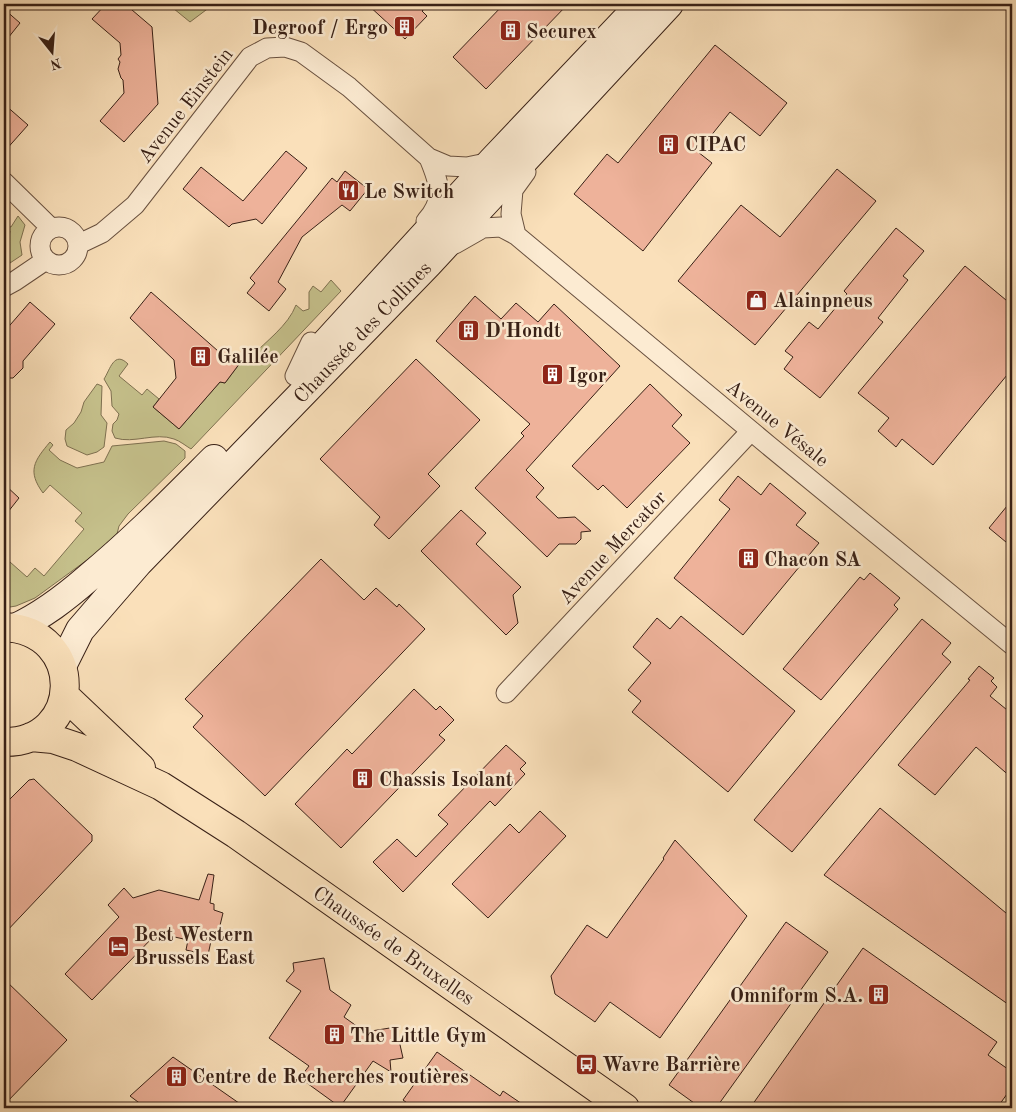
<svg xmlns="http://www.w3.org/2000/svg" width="1016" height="1112" viewBox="0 0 1016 1112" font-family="'Old Standard TT',serif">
<rect width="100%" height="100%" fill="#fae0ba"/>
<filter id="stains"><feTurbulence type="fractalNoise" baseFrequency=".004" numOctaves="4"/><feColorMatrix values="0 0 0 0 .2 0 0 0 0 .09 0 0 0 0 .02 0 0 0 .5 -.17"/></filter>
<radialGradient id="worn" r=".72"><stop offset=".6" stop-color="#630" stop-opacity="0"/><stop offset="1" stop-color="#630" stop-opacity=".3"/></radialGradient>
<path fill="#c5c08b" stroke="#7e7050" d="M168 4H214L190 22Z
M18 216 25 225 20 242 22 255 10 263 8 252H4V248H7L10 231 4 229V225L11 227Z
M331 280 341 291 191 449C186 446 180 441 174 439 155 432 134 444 115 438L112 431 113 424 117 420 119 414 112 406 111 391 104 379C110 370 114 350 128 364L119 376 142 395 147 389 159 399 153 407 179 429 220 382 225 383 240 363 242 364 249 355 251 357C266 341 288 326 296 305L303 311 309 309V292L313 286 321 292Z
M97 384 102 386 101 415 107 423 104 447 97 452 87 455 67 446 65 439 66 430 74 423 81 412 84 402Z
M164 441 176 444 185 451V458L128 514 119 526 117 534 98 552 35 598 16 606 4 608V569L10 562 27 577 35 568 44 576 84 529 75 521 82 513 50 485 43 493C27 471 34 461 50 442L53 445 49 450 60 460 77 468 104 462 112 446Z"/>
<path fill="#eeb29a" stroke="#382016" d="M106 4H125L152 27 158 104 124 142 100 121 124 93 123 80 121 78 118 69 120 62 118 59 121 55 120 43 92 19Z
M367 4H430L422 11 427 16 405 39Z
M504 4H568L486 89 453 57Z
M4 9 20 23 4 43Z
M715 45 787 103 760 136 730 112 698 152 712 163 643 251 574 194 607 154 618 163Z
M4 104 28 125 4 152Z
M286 151 307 168 262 224 256 219 232 224 229 227 183 189 201 167 243 201Z
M837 169 876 201 755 345 678 281 741 205 780 237Z
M345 171 368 189 350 211 342 205 302 237 278 282 286 289 269 311 247 293 255 283 250 278 332 178 337 182Z
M896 228 924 251 903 276 908 280 878 318 883 322 820 398 784 369 793 357 785 351 809 322 818 329 847 294 844 291Z
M965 266 1012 305V369L933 465 902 439 896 447 878 431 889 418 858 393Z
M151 292 218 351 221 347 240 363 225 383 220 382 179 429 153 407 176 378 174 360 130 318Z
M475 296 501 319 516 303 538 322 554 304 620 366 526 470 544 488 536 497 558 518 575 517 591 531 581 532V539L576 544H559L547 557 475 488 524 436 521 433 530 424 436 341Z
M30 302 55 324 23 361V368L13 378H4V332Z
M416 359 480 420 428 474 440 486 389 539 374 525 380 517 320 459Z
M650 384 682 415 672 426 690 443 627 508 603 485 598 490 572 466Z
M738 476 761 495 770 483 806 513 796 525 819 543 743 635 674 578 730 509 719 500Z
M4 484 19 498 4 517Z
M1012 500V547L989 528Z
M461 510 486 533 476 544 521 587 513 595 518 623 506 635 421 551Z
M321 559 364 600 376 588 397 607 399 604 425 629 265 796 193 727 203 716 185 699Z
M870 573 900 598 894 605 898 609 821 700 783 669 860 577 864 580Z
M681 616 795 711 728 792 632 712 641 701 628 690 651 663 633 647 657 618 670 629Z
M922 619 951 643 942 654 951 662 792 852 754 820Z
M979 666 994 678 991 681 997 687 990 696 1012 714V778L976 747 935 795 898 765 970 680 968 679Z
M414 689 436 710 440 706 454 720 439 735 445 740 341 848 295 804 347 749 352 754Z
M506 745 526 763 520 769 525 774 495 806 490 801 403 892 373 862 397 839 416 857 448 824 438 815Z
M34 779 92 835V841L4 934V805L29 780Z
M880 808 1012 918V1007L824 875Z
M540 811 566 836 488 918 452 884 510 824 519 833Z
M675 840 747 916 660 1038 610 1002 595 1022 555 994 551 976 587 925 607 938 664 859 663 858Z
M208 874 214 875 210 903 214 904V910L223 913 216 942 211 941 208 955 186 950 188 940 157 933 92 1000 65 974 119 917 108 905 124 888 133 898 159 890 199 900Z
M786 922 828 952 716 1108H701L669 1085Z
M863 948 997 1042 988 1055 1012 1072V1087L997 1108H750Z
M324 958 330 990 351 1005 344 1017 365 1032 396 1027 403 1058 390 1060 391 1072 373 1061 340 1107 300 1078 309 1066 269 1038 301 991 286 981 294 971 293 963Z
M4 979 67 1040 4 1105Z
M437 1052 500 1096 503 1091 528 1108H414L403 1100Z
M173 1057 246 1108H146L130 1096Z"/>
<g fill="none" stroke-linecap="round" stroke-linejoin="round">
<defs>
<path id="street" d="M4 182 51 228
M426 221C446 200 439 182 429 158
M40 246a19 19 0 1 1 38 0a19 19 0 1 1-38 0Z
M516 235 511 214 513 190 526 172
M79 244 102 233 135 205 250 57 267 48 285 47 301 52 349 87 429 158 448 166 467 167 491 162
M455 244 483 228 501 227 516 235 768 445 1012 645
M4 287 15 281 46 260
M295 376 311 342
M506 693 751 431"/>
<path id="secondary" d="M312 358 492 161 641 4
M15 628C43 615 65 598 88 578 133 541 173 500 214 459
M62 666 80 630 138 563 428 264 669 4"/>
<path id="primary" d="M4 627C87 631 83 743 4 742
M64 695 141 768
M31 737 53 739 77 747 161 786 236 834 625 1108"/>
</defs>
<use href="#street" stroke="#68503f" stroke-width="21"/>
<use href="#secondary" stroke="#382016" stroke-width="30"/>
<use href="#primary" stroke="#382016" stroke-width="30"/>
<use href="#street" stroke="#fcebd2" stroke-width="19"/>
<use href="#secondary" stroke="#fcebd2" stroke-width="28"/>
<use href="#primary" stroke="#fae0ba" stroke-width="28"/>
</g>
<defs>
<symbol id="building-square" viewBox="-11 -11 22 22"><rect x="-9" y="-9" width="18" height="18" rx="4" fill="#8f2418" stroke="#fcebd2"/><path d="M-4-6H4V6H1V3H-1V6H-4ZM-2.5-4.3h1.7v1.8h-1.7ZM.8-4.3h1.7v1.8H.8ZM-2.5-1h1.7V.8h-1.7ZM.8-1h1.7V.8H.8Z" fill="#fff"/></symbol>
<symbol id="restaurant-square" viewBox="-11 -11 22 22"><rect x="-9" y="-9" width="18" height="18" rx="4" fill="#8f2418" stroke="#fcebd2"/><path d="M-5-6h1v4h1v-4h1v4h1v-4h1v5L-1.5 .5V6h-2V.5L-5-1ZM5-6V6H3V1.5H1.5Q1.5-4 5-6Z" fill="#fff"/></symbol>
<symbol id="shop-square" viewBox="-11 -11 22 22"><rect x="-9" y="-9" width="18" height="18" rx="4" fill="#8f2418" stroke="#fcebd2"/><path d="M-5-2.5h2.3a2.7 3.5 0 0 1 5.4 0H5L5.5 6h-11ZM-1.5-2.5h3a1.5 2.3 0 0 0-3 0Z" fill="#fff"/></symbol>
<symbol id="hotel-square" viewBox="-11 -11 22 22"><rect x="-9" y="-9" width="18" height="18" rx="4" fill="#8f2418" stroke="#fcebd2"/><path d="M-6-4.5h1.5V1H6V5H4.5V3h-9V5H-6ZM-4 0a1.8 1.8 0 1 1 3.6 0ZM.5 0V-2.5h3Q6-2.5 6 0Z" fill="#fff"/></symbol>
<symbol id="bus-square" viewBox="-11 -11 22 22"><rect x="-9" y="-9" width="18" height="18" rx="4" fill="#8f2418" stroke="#fcebd2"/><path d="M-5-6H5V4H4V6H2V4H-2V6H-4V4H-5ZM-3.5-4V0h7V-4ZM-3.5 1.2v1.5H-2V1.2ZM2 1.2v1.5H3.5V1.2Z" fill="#fff"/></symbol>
</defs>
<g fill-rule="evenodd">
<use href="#building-square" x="392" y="14" width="25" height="25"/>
<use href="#building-square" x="498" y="18" width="25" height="25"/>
<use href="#building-square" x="656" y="132" width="25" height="25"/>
<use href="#restaurant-square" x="336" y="178" width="25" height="25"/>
<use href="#shop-square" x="744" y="288" width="25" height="25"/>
<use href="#building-square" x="456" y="318" width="25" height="25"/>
<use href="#building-square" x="188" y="344" width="25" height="25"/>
<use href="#building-square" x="540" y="362" width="25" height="25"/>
<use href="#building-square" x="736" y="546" width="25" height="25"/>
<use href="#building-square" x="350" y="766" width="25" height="25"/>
<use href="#hotel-square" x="106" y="934" width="25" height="25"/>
<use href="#building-square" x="866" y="982" width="25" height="25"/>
<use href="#building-square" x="322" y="1022" width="25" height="25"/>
<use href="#bus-square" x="574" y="1052" width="25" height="25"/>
<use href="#building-square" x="164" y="1064" width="25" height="25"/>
</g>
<g text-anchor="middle" stroke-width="5" stroke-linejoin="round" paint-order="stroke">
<g font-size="20" font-weight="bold" fill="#382016" stroke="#fcebd2" text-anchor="start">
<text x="388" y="34" text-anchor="end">Degroof / Ergo</text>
<text x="526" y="38">Securex</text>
<text x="685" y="151">CIPAC</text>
<text x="364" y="198">Le Switch</text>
<text x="773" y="307">Alainpneus</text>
<text x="485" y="337">D'Hondt</text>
<text x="217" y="363">Galilée</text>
<text x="568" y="382">Igor</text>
<text x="764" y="566">Chacon SA</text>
<text x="379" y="786">Chassis Isolant</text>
<text x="134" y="941">Best Western<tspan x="134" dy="23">Brussels East</tspan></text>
<text x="863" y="1002" text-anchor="end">Omniform S.A.</text>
<text x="350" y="1042">The Little Gym</text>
<text x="602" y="1071">Wavre Barrière</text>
<text x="192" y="1083">Centre de Recherches routières</text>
</g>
<g font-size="20" fill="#382016" stroke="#fcebd2">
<text transform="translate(185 105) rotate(-52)" y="7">Avenue Einstein</text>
<text transform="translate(362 332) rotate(-46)" y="7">Chaussée des Collines</text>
<text transform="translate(778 423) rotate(39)" y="7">Avenue Vésale</text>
<text transform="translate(612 547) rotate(-47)" y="7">Avenue Mercator</text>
<text transform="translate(394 945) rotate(35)" y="7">Chaussée de Bruxelles</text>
</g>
</g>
<rect width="1016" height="1112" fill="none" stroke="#fae0ba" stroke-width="20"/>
<rect x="5" y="5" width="1006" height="1102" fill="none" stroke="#382016" stroke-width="2.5"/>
<rect x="10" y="10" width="996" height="1092" fill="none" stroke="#382016"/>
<g transform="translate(52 52) rotate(163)" stroke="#fcebd2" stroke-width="4" paint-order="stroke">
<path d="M0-4L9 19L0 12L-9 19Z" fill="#382016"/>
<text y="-8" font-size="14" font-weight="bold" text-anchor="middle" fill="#382016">N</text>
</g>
<rect width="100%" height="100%" filter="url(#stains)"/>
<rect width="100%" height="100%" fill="url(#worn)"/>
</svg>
